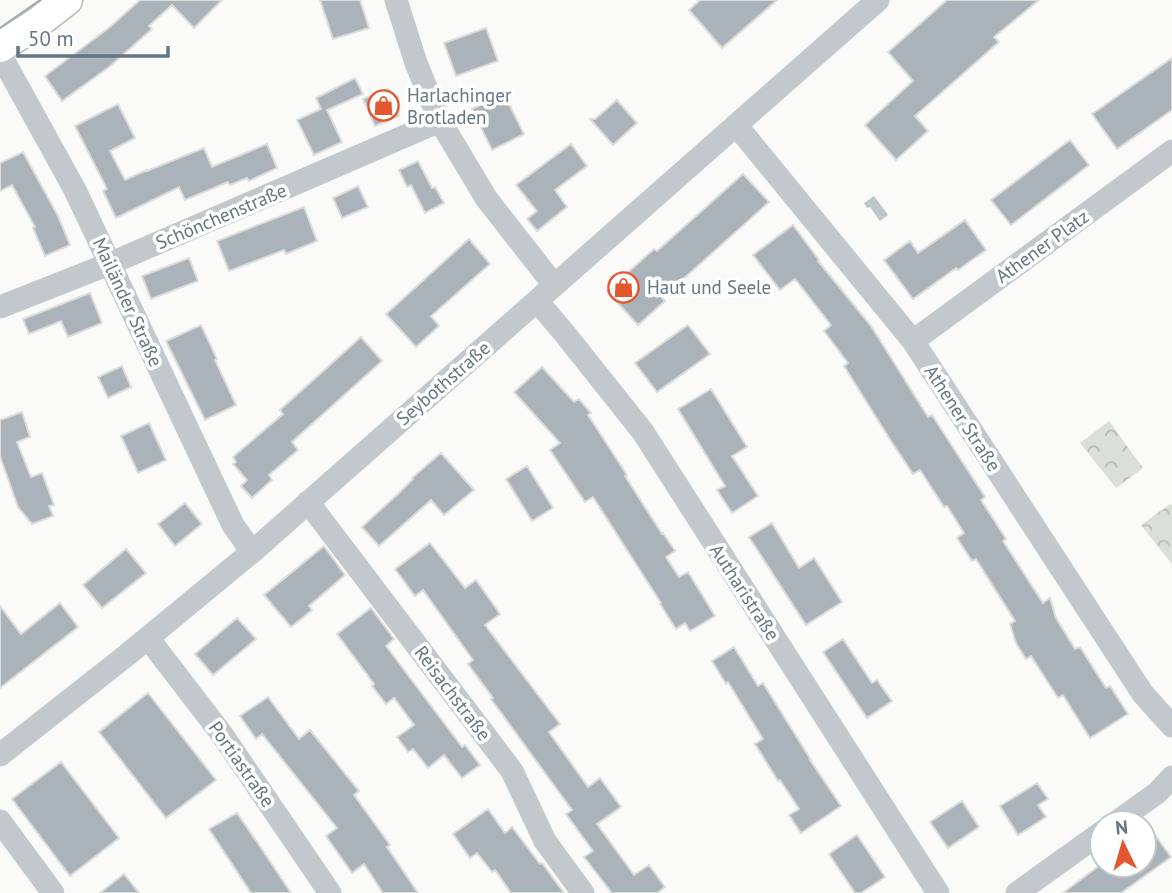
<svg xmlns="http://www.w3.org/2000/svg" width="1172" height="893" viewBox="0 0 1172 893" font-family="'PT Sans',sans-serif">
<defs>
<pattern id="forest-crowns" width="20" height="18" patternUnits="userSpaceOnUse" patternTransform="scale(1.75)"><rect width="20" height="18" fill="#dadfd7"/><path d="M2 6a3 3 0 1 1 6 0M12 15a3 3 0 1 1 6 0" fill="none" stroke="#b4b9b4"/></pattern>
</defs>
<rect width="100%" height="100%" fill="#fafaf8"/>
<path fill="url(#forest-crowns)" d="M1109 421 1143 468 1116 488 1080 443Z
M1170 504 1172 506V564L1141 525Z"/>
<path fill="#bbc7cb" d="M874 196 888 215 880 221 870 207 867 208 864 203Z"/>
<path fill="#aab3b9" stroke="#dcdcda" stroke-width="2" d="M140 0H222L194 28 172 5 149 26 152 29 109 67 62 101 45 76 110 27Z
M320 0H360L369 28 333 39Z
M700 0H777L722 48 689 10Z
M947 0H1039L994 37 999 42 915 116 928 131 896 160 865 125 913 81 888 52Z
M486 28 498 61 456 76 444 43Z
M1172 58V110L1117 149 1092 114Z
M355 78 363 94 327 110 342 142 314 155 297 120 321 109 316 98Z
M388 89 399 116 375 126 363 99Z
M504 94 524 134 492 150 472 109Z
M617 100 637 123 613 145 590 119H595Z
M118 104 135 138 110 151 125 180 147 170V171L204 148 212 167 267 144 277 168 249 181 247 178 230 185 228 182 185 200 179 187 116 218 103 191 107 189 75 126Z
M1070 140 1089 165 1011 225 991 200Z
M571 144 587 166 555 190 567 207 537 231 527 219 537 211 516 185Z
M23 152 58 216 70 245 45 256 33 228 35 227 12 185 0 191V163Z
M418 161 432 188 435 187 444 203 425 213 411 185 407 187 399 170Z
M743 174 769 202 662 298 665 301 638 325 607 291 654 249 657 251Z
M358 186 368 207 342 218 333 198Z
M304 207 317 241 286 254 284 250 229 271 217 241Z
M965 220 986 250 958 270 956 268 913 299 884 260 910 241 918 253Z
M793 225 819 260 818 261 871 326 928 417 932 415 985 497 981 500 1006 539 1003 541 1043 603 1050 598 1056 618 1075 649 1080 647 1106 688 1110 686 1128 714 1090 738 1063 695 1058 698 1031 656 1026 659 1016 643 1010 624 1015 621 976 559 972 561 957 538 964 533 947 506 944 507 920 470 913 474 891 441 844 366 848 363 824 331 831 325 795 279 780 290 753 255Z
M469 239 490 264 431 316 439 326 416 347 386 314Z
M189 258 198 281 151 299 142 276Z
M90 293 102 323 68 337 61 321 29 334 23 319Z
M201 325 217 359 215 360 236 405 205 420 166 341Z
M688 325 710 354 657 392 635 363Z
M361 337 382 361 292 442 298 450 269 475 272 480 252 498 241 486 247 480 233 464 236 462 233 457 283 414 280 410Z
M122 366 131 387 108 398 98 377Z
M542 367 574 402 579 399 591 413 588 415 627 475 625 476 662 534 663 533 675 551 666 557 679 577 688 572 715 616 690 631 685 623 676 629 660 604 661 603 593 497 585 502 550 450 560 443 514 392Z
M711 389 747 447 732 456 758 496 732 513 717 490 725 486 678 409Z
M22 412 30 437 17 442 31 477 42 473 54 505 49 506 53 516 32 524 18 507 0 456V420Z
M149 423 166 460 138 473 121 436Z
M441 453 474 490 444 515 431 500 379 546 362 527 399 493 413 479 412 478Z
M527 466 553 508 532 521 506 479Z
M185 503 202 524 175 546 158 524Z
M772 523 799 568 814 558 842 602 806 625 749 537Z
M430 543 465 588 476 580 500 614 485 625 560 724 549 732 588 787 600 778 621 807 597 824 634 875 649 865 665 887 657 893H610L611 892 584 857 593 851 566 814 572 810 491 699 493 698 468 664 473 660 423 590 415 596 395 569Z
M324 546 345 575 309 606 312 610 291 627 264 595Z
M126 549 146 573 102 608 83 585Z
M60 603 78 627 0 688V606L21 634Z
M371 608 394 639 386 646 462 747 465 745 480 765 462 778 444 755 428 768 413 749 408 752 397 737 414 725 394 698 386 704 372 686 374 684 337 634Z
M237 618 256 639 213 675 195 654Z
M843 639 872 683 877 680 892 701 867 718 823 652Z
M734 647 758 686 763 683 811 760H810L841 806 801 833 789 815 799 809 780 780 778 781 755 744 763 739 728 682 726 684 712 661Z
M148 693 216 780 166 818 99 732Z
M268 697 299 739 310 730 359 791 354 795 390 845 387 847 418 893H383L364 864 352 873 326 836 337 828 262 734 256 739 240 716Z
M61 762 119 838 70 876 12 799Z
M1037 783 1048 799 1038 805 1046 817 1018 835 1000 806Z
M962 801 979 827 948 848 930 822Z
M488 809 505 833 512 827 540 864 542 863 564 893H511L495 870 492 872 477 853 470 858 453 834Z
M237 813 259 845 291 893H251L209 829Z
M1144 820 1171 857 1121 893H1063L1100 865H1144Z
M857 835 885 877 861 893H855L829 854Z
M124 874 139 893H100Z"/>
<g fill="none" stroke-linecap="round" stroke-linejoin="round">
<defs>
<path id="major" d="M0 47 36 24 67 0"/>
</defs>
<use href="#major" stroke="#b5babe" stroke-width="33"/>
<path stroke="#c3c8cc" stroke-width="23" d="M396 0 416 63 440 121 486 198 554 285
M0 54 75 190 233 525 252 552
M736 125 913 341 1143 694 1172 726
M537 301 565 334 643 432 938 893
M0 307 109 264 440 121
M913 341 1172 151
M308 502 512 771 545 841 583 893
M148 638 221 733 330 893
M0 755 127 655 252 552 878 0
M0 821 53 893
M1115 823 1157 793 1172 777
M1017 893 1102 832"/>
<use href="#major" stroke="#fff" stroke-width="30"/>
<path stroke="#a2aab0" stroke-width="2" d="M0 28 40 0"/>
</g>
<defs>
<symbol id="shop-ring" viewBox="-11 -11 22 22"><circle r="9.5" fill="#fff" stroke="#e4572e" stroke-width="1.5"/><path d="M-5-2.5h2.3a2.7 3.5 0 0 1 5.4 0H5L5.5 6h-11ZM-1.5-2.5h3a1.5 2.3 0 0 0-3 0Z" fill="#e4572e"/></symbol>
</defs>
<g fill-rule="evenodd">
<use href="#shop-ring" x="366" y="88" width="35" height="35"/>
<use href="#shop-ring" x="606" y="270" width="35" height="35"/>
</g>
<g text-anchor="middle" stroke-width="7" stroke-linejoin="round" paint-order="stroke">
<g font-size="19" fill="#657683" stroke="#fff" text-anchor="start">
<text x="407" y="102">Harlachinger<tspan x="407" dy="22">Brotladen</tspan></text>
<text x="647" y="294">Haut und Seele</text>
</g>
<g font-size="19" fill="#657683" stroke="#fff">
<text transform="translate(221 216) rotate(-23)" y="7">Schönchenstraße</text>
<text transform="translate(1042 246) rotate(-36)" y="7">Athener Platz</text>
<text transform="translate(128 302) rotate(65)" y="7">Mailänder Straße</text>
<text transform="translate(443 383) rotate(-41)" y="7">Seybothstraße</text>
<text transform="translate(963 418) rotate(57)" y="7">Athener Straße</text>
<text transform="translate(745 592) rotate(57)" y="7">Autharistraße</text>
<text transform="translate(453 693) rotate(53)" y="7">Reisachstraße</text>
<text transform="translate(242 764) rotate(55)" y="7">Portiastraße</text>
</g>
</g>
<g transform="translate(1123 844) rotate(355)"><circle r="33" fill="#ffffff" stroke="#c1c8cd" stroke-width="2"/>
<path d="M0-5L12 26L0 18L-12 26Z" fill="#e4572e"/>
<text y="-10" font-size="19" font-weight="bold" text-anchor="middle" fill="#657683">N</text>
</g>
<path d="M18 46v10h150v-10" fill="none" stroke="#657683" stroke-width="3.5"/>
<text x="28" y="46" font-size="21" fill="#657683" stroke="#ffffff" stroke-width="5" paint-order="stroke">50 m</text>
</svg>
